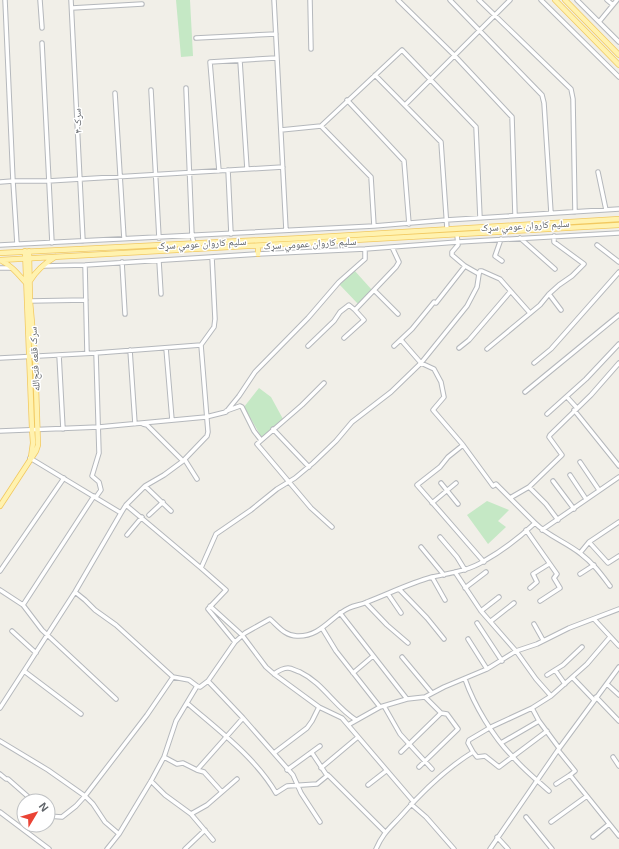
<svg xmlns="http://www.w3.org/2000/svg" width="619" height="849" viewBox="0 0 619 849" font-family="Helvetica,'Noto Naskh Arabic',sans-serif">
<rect width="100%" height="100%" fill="#f1efe8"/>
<path fill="#c5e8c5" d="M176 0H190L193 56 181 57Z
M354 270 372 290 358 304 339 284Z
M259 388 271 397 283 419 262 438 244 407Z
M487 501 509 510 498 521 506 527 488 544 467 515Z"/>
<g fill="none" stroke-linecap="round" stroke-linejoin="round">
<defs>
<path id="minor" d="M5 0 13 181H48L283 167
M40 0 42 28
M71 0 83 241
M274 0 286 230
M310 0 311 49
M398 0 454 55 512 117 515 215
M450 0 542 95 544 103 551 213
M479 0 571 89 573 99 575 212
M541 0 619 77
M577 0 619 42
M607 0 613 5
M72 8 142 4
M599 22 617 0
M196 38 276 34
M42 43 52 243
M240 61 247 169
M375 75 441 142 447 229
M186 88 192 236 194 243
M151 90 159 238
M115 93 124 239
M347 100 404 161 409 224
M405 105 510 0
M321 126 402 50 476 127 480 218
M281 130 321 126 371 177 374 226
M228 170 231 234
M219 171 210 62 276 58
M598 172 606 210
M0 182 13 181 17 244
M520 238 555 269
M501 239 495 256 502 261
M0 245 374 226 446 220 619 209
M597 245 619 262
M159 261 161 294
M122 262 125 314
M85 265 87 353
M43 266 85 265 258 254 365 249 458 242 619 233
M0 268H11
M479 274 480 271H482L500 279 530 313
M374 290 398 314
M549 294 561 310
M30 301 86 300
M344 338 364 320 355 310
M401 340 421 363 434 369 441 382 444 397 433 410 463 445 493 486 496 484 535 523
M308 346 334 321 340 312 349 305 355 310 396 267 399 262 392 247
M394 346 412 329 434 302 436 303 465 266
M166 348 172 420
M459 348 469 340 510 292
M487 349 540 305 549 294 559 285 572 276 584 264 554 242V236
M130 350 135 424
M96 353 99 453 92 476 99 482 101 490 96 497
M59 355 63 429
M0 358 96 353 201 345
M534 363 551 349 619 272
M324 383 302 405 257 444 311 508 332 527
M525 392 619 315
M567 397 577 408
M574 410 619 466
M226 411 240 406 242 407 254 431 261 440
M547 414 586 379 619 344
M143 424 147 425 183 461
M273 429 309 467
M0 431 99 427 206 417 226 412 239 396 255 372 308 318 339 282 365 259V249
M463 445 448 457 440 467 417 485 484 562
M185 460 197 479
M580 462 599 490
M570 475 586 499
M553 481 574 509
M441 483 458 504
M145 486 171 511
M529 487 546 504 558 520
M510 498 529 487 561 456 562 455 549 437 550 435 591 395 619 363
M432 503 456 483
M126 505 145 486 164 475 183 461 207 436 208 432 201 345 214 327 215 319 212 257
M121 513 126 505 201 568
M149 515 163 502
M526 530 557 574 554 578 560 588 540 601
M542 530 619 477
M127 535 142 517
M440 537 457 557 465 570
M589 542 608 563 619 556
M421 547 444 575
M580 553 589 542 619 522
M0 571 64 478
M455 572 481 611 516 651 536 679 551 696
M580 574 594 565
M432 577 445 600
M465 588 486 572
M530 588 537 582 533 574 549 564
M399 589 427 618 444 639
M0 590 23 605 42 630 116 699
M75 592 85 600 95 610 116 625 173 677
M388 594 401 613
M366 603 387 625 408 643
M23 605 94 496
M210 606 242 635 266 667 274 674 319 707 342 718 413 801
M481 611 499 597
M340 613 407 699
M594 619 619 646
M491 621 514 603
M477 623 502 661
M534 624 543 640
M322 628 336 651 380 707
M12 631 36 653
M468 639 487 669
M235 642 208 609 226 590 201 568 216 534 251 510 277 489 295 478 313 463 336 441 352 422 391 392 421 363 467 306 477 287 479 274 465 266 452 255V252L458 245 457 235
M402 657 432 693
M555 670 565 684
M24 671 81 714
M353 673 373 656
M274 674C278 671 283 668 288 668 292 668 296 671 300 672 323 683 335 707 356 720
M547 675 563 665 582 647
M573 678 594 700
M465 679C474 705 493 737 513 757 524 770 537 780 549 791
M208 681 243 718 293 775 301 793 320 822
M607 684 619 695
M596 697 619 721
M187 703C218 730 255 757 276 793L287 786 317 784 328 775
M384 706 400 734 432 769
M0 708 75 592 121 513 30 458
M532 708 539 721 559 748
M348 725 380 707 407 699 425 697 444 687 487 669 516 651 537 644 569 628 619 609
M0 741 48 770 85 796 93 804 105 822 119 834
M501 743 539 721
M558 750 575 771 570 775 619 836
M401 752 441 713
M473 752 477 757 485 756 499 767 547 731
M274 753 307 728 312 721 319 707
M312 753 326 774 329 776 385 832
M164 757 177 764 183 763 197 770 204 772 222 792
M613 757 619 766
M419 767 458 729 447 714 441 713 425 697
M321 768 358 737
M197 770 243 718
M287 770 320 746
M0 774 6 779H8L33 801
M151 781 165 795 191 814 213 840
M556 784 570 775
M368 785 386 771
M411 804 426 817 454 849
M0 812 49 849
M191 814 207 805 237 779
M48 816 62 817 76 806 85 796 147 715 173 677 189 680 197 686
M526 817 552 849
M551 822 587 796
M497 837 508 849
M593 837 609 824
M107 849 119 834 151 781 164 757 176 721 197 686 200 687 208 681 235 642 245 633 270 619C278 626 285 636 297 636 321 637 331 616 349 608 355 605 361 605 367 602 388 594 410 583 432 577 450 573 468 571 484 561 502 551 520 537 535 523 548 536 566 542 581 554 593 563 601 574 610 586
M185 849 205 830
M376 849C383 833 389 829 400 817 421 793 445 769 473 752L468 743 469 740 491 727 532 708 551 696 587 664 610 637
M490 849 558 750 619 667"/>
<path id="major" d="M555 0 619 65
M565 0 619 55
M258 246V254
M25 251 32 429 33 443 31 457
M0 253 303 238 619 219
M0 260 619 225
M0 260C11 265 18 274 26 283
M30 281C36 271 45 263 55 257
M0 506 36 451 38 445 35 356 30 301 29 251"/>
</defs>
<use href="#minor" stroke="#b5b8bc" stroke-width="5.5"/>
<use href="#major" stroke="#f2c960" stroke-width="6"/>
<use href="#minor" stroke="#fff" stroke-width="3.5"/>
<use href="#major" stroke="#fff2af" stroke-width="4.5"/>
</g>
<g text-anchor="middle" stroke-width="3" stroke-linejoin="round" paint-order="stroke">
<g font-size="10" fill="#5f6368" stroke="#fff">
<text transform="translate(77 121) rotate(-93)" y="4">سرک ۴</text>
<text transform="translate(525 225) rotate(-3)" y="4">سلیم کاروان عومي سړک</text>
<text transform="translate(202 243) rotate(-3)" y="4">سلیم کاروان عومي سړک</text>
<text transform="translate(310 243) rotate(-3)" y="4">سلیم کاروان عمومي سړک</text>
<text transform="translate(34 359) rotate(-93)" y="4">سرک قلعه فتح‌الله</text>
</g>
</g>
<g transform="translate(36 813) rotate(52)"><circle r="19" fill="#ffffff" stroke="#bfc1c3"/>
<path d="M0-3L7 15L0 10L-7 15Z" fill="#ea4335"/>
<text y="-6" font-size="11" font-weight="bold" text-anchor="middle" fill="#5f6368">N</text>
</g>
</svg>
